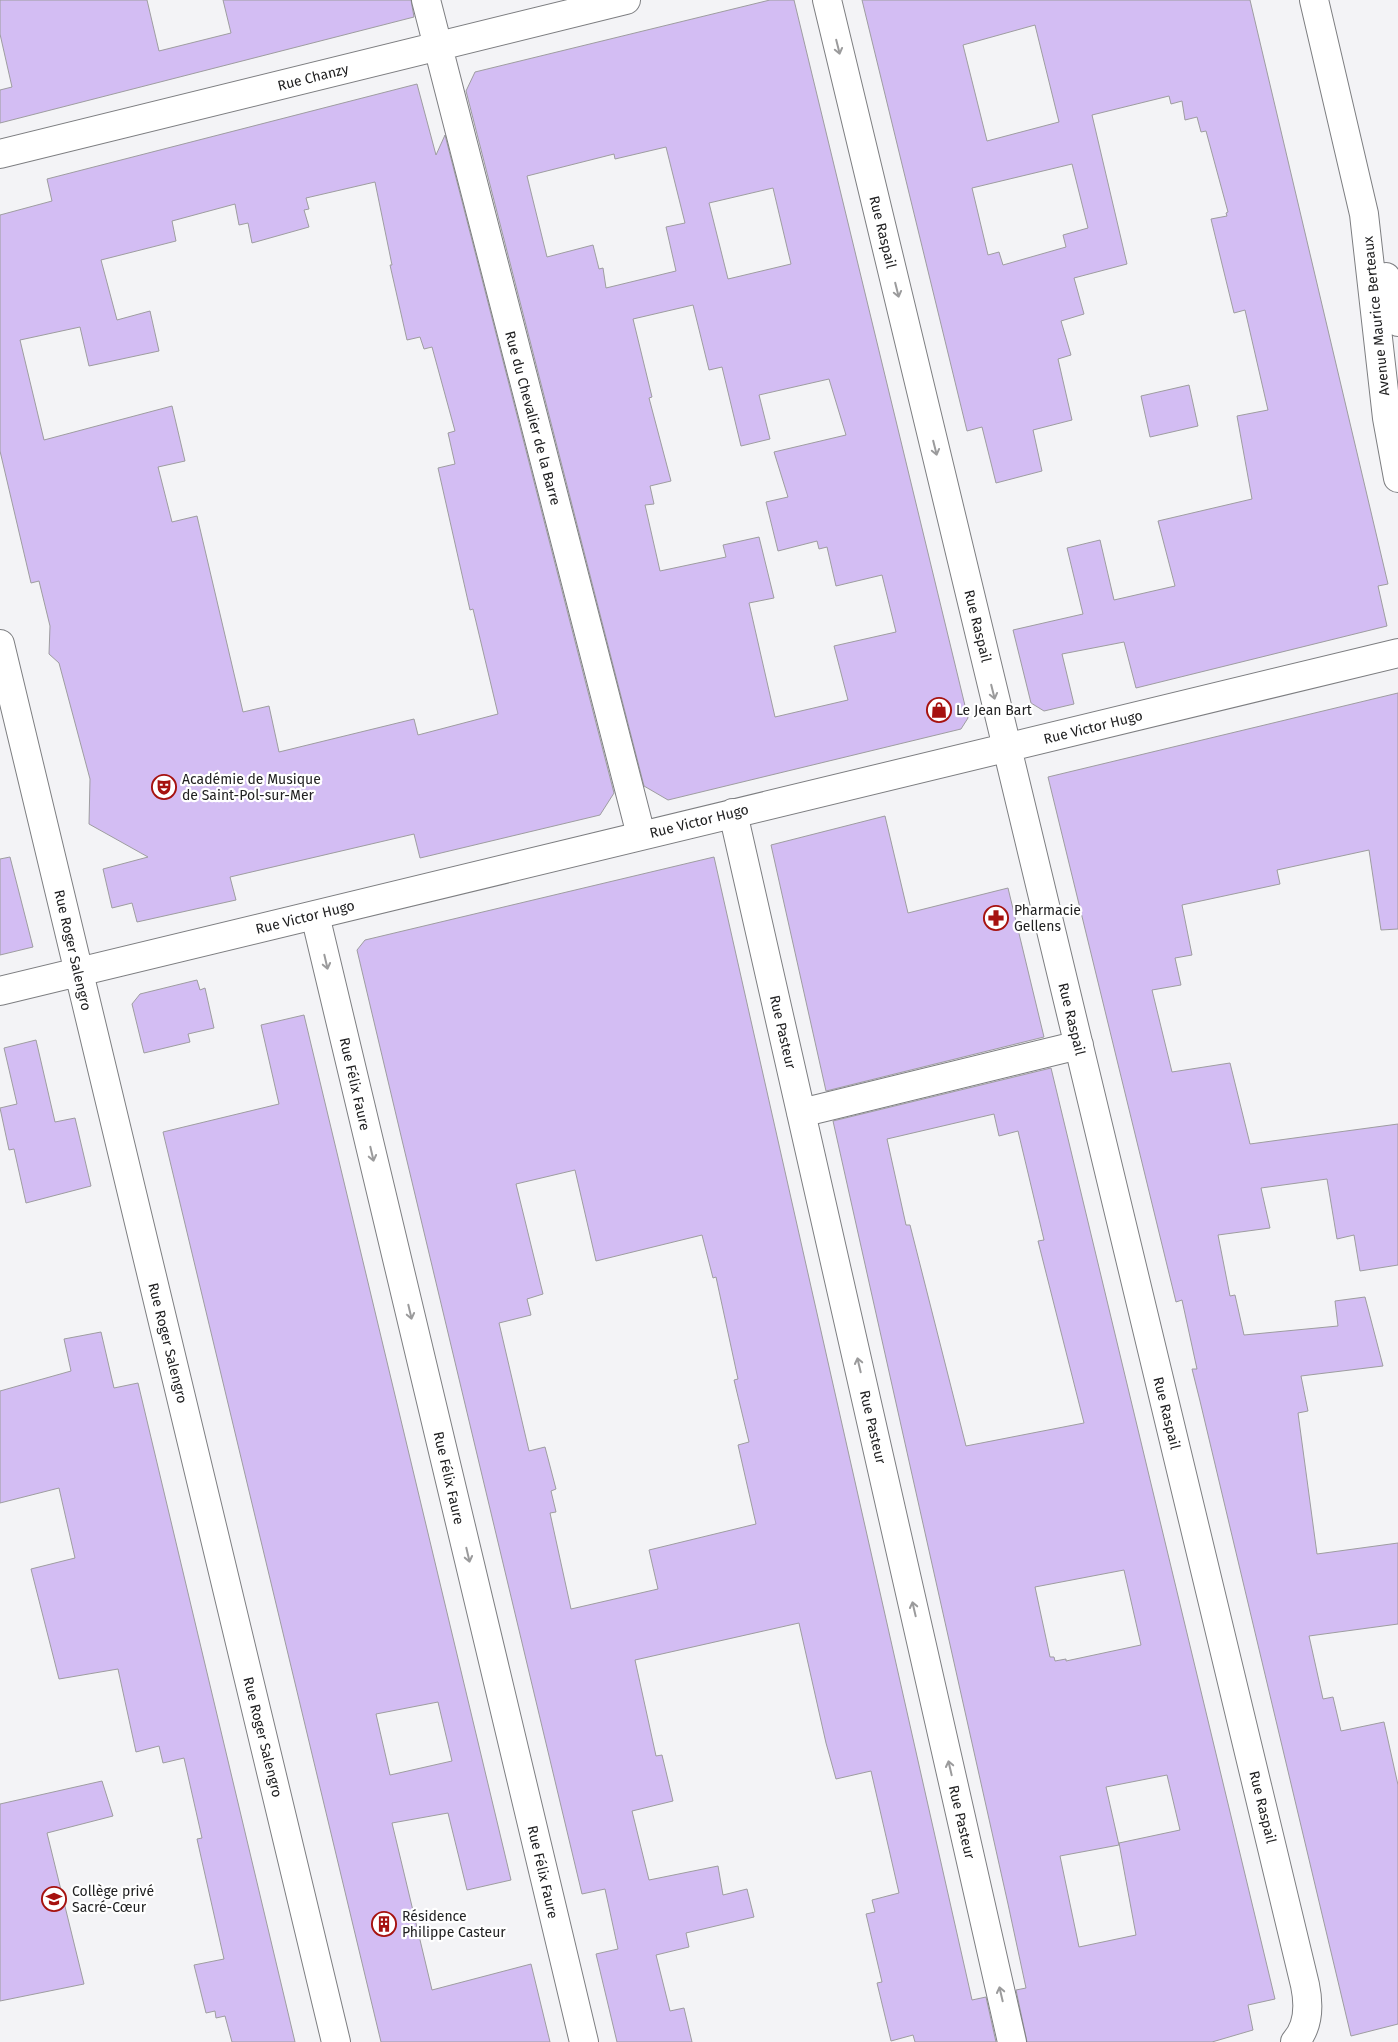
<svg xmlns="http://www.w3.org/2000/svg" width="1398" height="2042" viewBox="0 0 1398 2042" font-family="'Fira Sans',sans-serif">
<rect width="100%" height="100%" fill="#f3f3f6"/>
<path fill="#d3bdf3" stroke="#9e9da0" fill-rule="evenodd" d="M0 0H147L159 51 231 33 223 0H411L414 17 0 123V90L12 87 0 34Z
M770 0H794L968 718 961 729 668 800 644 786 466 91 475 72ZM666 147 685 223 666 227 676 271 606 288 603 268 599 269 593 245 547 257 527 176 614 154 615 159ZM773 188 791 264 728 279 709 203ZM693 305 709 370 722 367 741 446 770 439 759 395 829 379 846 435 774 452 788 497 766 502 778 551 817 541 819 549 827 547 836 586 882 575 896 632 834 646 848 700 775 717 749 603 774 598 759 537 723 545 726 557 660 571 645 505 654 504 650 486 671 481 649 398 652 397 633 319Z
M862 0H1250L1388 584 1378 586 1387 626 1136 688 1124 642 1062 654 1074 704 1044 711 1031 703 1013 630 1083 614 1067 548 1100 540 1114 600 1175 586 1158 521 1252 499 1237 416 1268 410 1245 310 1234 313 1211 219 1227 216 1226 213 1228 212 1206 131 1201 132 1197 117 1185 120 1182 101 1171 104 1169 96 1092 115 1127 264 1074 278 1084 314 1061 321 1071 355 1058 359 1072 420 1033 430 1042 471 996 483 982 427 967 431ZM1035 25 1059 122 987 141 963 45ZM1072 164 1088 228 1063 235 1066 247 1003 265 999 252 988 255 972 188Z
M417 84 436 155 445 135 614 793 600 815 420 858 414 834 230 877 236 900 137 922 132 903 112 908 103 869 148 857 89 824 90 779 59 663 49 654 50 626 39 581 31 583 0 451V215L52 201 47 179ZM375 182 392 265H390L407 340 420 337 424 349 432 347 455 431 448 433 455 464 438 468 470 610 473 609 498 714 418 735 414 719 279 752 269 706 243 712 197 516 172 522 158 467 185 461 172 406 44 440 20 340 80 327 89 366 159 351 150 311 117 320 101 260 176 241 172 221 235 204 239 225 248 223 252 243 309 227 304 210 309 209 306 198Z
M1189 385 1198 426 1150 437 1141 396Z
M1398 693V929L1381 930 1369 850 1277 870 1280 884 1182 905 1192 955 1175 958 1181 985 1152 990 1172 1072 1230 1063 1250 1144 1398 1124V1265L1360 1271 1354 1235 1337 1239 1327 1179 1261 1188 1270 1228 1218 1235 1230 1296 1235 1295 1244 1335 1338 1326 1335 1301 1365 1297 1383 1366 1301 1376 1308 1411 1298 1413 1317 1554 1398 1543V1624L1309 1636 1323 1699 1333 1697 1341 1731 1384 1722 1398 1785V2024L1351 2036 1200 1401 1192 1369H1197L1182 1300 1176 1302 1048 777Z
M885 816 908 913 1008 888 1044 1037 826 1091 771 845Z
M10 857 33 947 0 955V859Z
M714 857 972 2000 986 1997 996 2042H915L913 2035 891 2041 877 1983 882 1982 866 1914 875 1912 872 1900 899 1893 871 1771 836 1779 826 1743 799 1623 635 1660 656 1756 662 1755 673 1801 632 1811 649 1880 718 1866 723 1895 747 1889 754 1917 686 1933 689 1947 656 1955 670 2011 684 2008 692 2042H617L596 1954 618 1949 605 1889 582 1894 402 1140 357 950 365 940ZM575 1170 596 1261 702 1235 713 1278 716 1277 738 1379 734 1380 749 1442 738 1445 756 1524 649 1550 658 1589 571 1609 550 1513 556 1512 551 1491 556 1489 545 1447 529 1451 499 1323 531 1315 527 1299 543 1294 516 1184Z
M197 980 200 990 205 988 214 1028 188 1034 190 1042 144 1053 132 1004 140 994Z
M304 1015 511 1880 467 1890 448 1813 392 1823 432 1990 531 1964 550 2042H381L163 1132 279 1104 261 1025ZM438 1702 452 1761 390 1775 376 1714Z
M36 1040 55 1122 75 1118 91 1186 26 1203 14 1149 9 1150 0 1108 17 1104 4 1048Z
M1051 1068 1275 1999 1248 2005 1253 2030 1212 2042H1027L1016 1990 1026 1988 1008 1904 833 1121ZM994 1114 999 1136 1018 1131 1044 1240 1038 1241 1084 1423 966 1446 910 1225H906L887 1139ZM1124 1570 1141 1645 1066 1661V1659L1055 1661 1054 1657H1050L1035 1587ZM1167 1775 1180 1830 1119 1843 1136 1935 1079 1947 1060 1856 1119 1845 1106 1787Z
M101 1332 114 1388 138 1383 295 2042H232L225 2016 216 2018 215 2011 206 2013 194 1965 224 1959 197 1839 202 1838 184 1758 163 1763 159 1746 136 1752 118 1669 59 1679 31 1569 75 1558 59 1488 0 1503V1391L71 1371 64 1339Z
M102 1781 113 1816 47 1833 84 1984 0 2001V1804Z"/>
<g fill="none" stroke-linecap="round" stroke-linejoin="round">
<defs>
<path id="minor" d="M426 0 641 835
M827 0 1305 1985C1309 2004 1309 2026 1295 2042
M1314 0 1364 214 1387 418 1398 478
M0 154 626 0
M1386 277 1398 322
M0 644 336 2042
M733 813 1012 2042
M315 915 584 2042
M0 991 1398 653
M801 1113 1079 1045"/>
</defs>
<use href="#minor" stroke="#7d7e81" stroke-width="30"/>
<use href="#minor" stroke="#fff" stroke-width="28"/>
</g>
<defs><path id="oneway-shaft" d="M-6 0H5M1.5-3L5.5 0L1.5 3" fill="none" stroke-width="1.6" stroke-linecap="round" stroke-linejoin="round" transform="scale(1.25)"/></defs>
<g stroke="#9b9b9c">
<use href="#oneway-shaft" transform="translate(838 47) rotate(76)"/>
<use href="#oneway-shaft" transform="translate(897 290) rotate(76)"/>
<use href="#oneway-shaft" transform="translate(935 448) rotate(76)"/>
<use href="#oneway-shaft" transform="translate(993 692) rotate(76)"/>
<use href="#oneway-shaft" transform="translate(326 962) rotate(77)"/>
<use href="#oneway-shaft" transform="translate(372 1154) rotate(77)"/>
<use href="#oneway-shaft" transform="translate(410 1312) rotate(77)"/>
<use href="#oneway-shaft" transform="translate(859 1365) rotate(-103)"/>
<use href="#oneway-shaft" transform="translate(468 1555) rotate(77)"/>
<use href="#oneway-shaft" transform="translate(914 1609) rotate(-103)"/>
<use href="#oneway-shaft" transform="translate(950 1768) rotate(-103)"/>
<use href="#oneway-shaft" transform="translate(1001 1994) rotate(-103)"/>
</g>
<defs>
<symbol id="shop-ring" viewBox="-11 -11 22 22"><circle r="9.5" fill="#fff" stroke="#a6120f" stroke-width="1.5"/><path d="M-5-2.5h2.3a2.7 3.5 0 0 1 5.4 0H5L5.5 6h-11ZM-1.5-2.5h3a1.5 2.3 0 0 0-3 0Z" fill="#a6120f"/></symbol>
<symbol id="theatre-ring" viewBox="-11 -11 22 22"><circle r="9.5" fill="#fff" stroke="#a6120f" stroke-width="1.5"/><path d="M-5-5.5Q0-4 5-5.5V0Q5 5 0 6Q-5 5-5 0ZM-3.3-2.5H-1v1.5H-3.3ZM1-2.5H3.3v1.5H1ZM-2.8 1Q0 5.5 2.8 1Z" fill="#a6120f"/></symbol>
<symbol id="pharmacy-ring" viewBox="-11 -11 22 22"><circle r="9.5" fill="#fff" stroke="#a6120f" stroke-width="1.5"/><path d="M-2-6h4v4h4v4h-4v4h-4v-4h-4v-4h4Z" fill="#a6120f"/></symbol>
<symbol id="school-ring" viewBox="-11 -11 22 22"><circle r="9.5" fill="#fff" stroke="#a6120f" stroke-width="1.5"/><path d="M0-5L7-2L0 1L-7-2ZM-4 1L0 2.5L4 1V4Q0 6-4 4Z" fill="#a6120f"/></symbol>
<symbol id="building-ring" viewBox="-11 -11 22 22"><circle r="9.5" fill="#fff" stroke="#a6120f" stroke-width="1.5"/><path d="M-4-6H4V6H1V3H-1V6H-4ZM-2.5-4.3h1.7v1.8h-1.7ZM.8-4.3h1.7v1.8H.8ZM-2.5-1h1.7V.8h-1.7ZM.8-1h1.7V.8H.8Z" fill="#a6120f"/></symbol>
</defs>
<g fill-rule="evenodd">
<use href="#shop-ring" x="925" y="696" width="28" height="28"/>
<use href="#theatre-ring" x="150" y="773" width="28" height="28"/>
<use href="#pharmacy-ring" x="982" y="904" width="28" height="28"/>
<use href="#school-ring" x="40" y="1885" width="28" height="28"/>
<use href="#building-ring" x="370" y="1910" width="28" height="28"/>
</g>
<g text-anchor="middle" stroke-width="4.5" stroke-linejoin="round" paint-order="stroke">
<g font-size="14" fill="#212122" stroke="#fff">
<text transform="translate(313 77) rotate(-14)" y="5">Rue Chanzy</text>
<text transform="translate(883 232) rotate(76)" y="5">Rue Raspail</text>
<text transform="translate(1376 316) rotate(-96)" y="5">Avenue Maurice Berteaux</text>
<text transform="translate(533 418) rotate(75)" y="5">Rue du Chevalier de la Barre</text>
<text transform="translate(978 626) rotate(76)" y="5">Rue Raspail</text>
<text transform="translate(1093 727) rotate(-14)" y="5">Rue Victor Hugo</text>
<text transform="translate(699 821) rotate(-14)" y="5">Rue Victor Hugo</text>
<text transform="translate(305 917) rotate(-14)" y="5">Rue Victor Hugo</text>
<text transform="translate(73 950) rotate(77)" y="5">Rue Roger Salengro</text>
<text transform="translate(1072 1019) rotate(76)" y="5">Rue Raspail</text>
<text transform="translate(783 1032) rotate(77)" y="5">Rue Pasteur</text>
<text transform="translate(355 1084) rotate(77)" y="5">Rue Félix Faure</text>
<text transform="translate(168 1343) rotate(76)" y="5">Rue Roger Salengro</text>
<text transform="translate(1167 1413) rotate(76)" y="5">Rue Raspail</text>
<text transform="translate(873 1427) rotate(77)" y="5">Rue Pasteur</text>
<text transform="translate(449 1478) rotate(77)" y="5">Rue Félix Faure</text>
<text transform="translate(263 1737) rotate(76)" y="5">Rue Roger Salengro</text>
<text transform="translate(1263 1807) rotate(76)" y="5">Rue Raspail</text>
<text transform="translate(962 1822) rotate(77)" y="5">Rue Pasteur</text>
<text transform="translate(543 1872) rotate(77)" y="5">Rue Félix Faure</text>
</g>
<g font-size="14" fill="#212122" stroke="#fff" text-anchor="start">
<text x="956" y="715">Le Jean Bart</text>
<text x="182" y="784">Académie de Musique<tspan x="182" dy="16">de Saint-Pol-sur-Mer</tspan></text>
<text x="1014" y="915">Pharmacie<tspan x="1014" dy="16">Gellens</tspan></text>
<text x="72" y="1896">Collège privé<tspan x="72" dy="16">Sacré-Cœur</tspan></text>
<text x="402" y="1921">Résidence<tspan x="402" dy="16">Philippe Casteur</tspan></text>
</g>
</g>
</svg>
